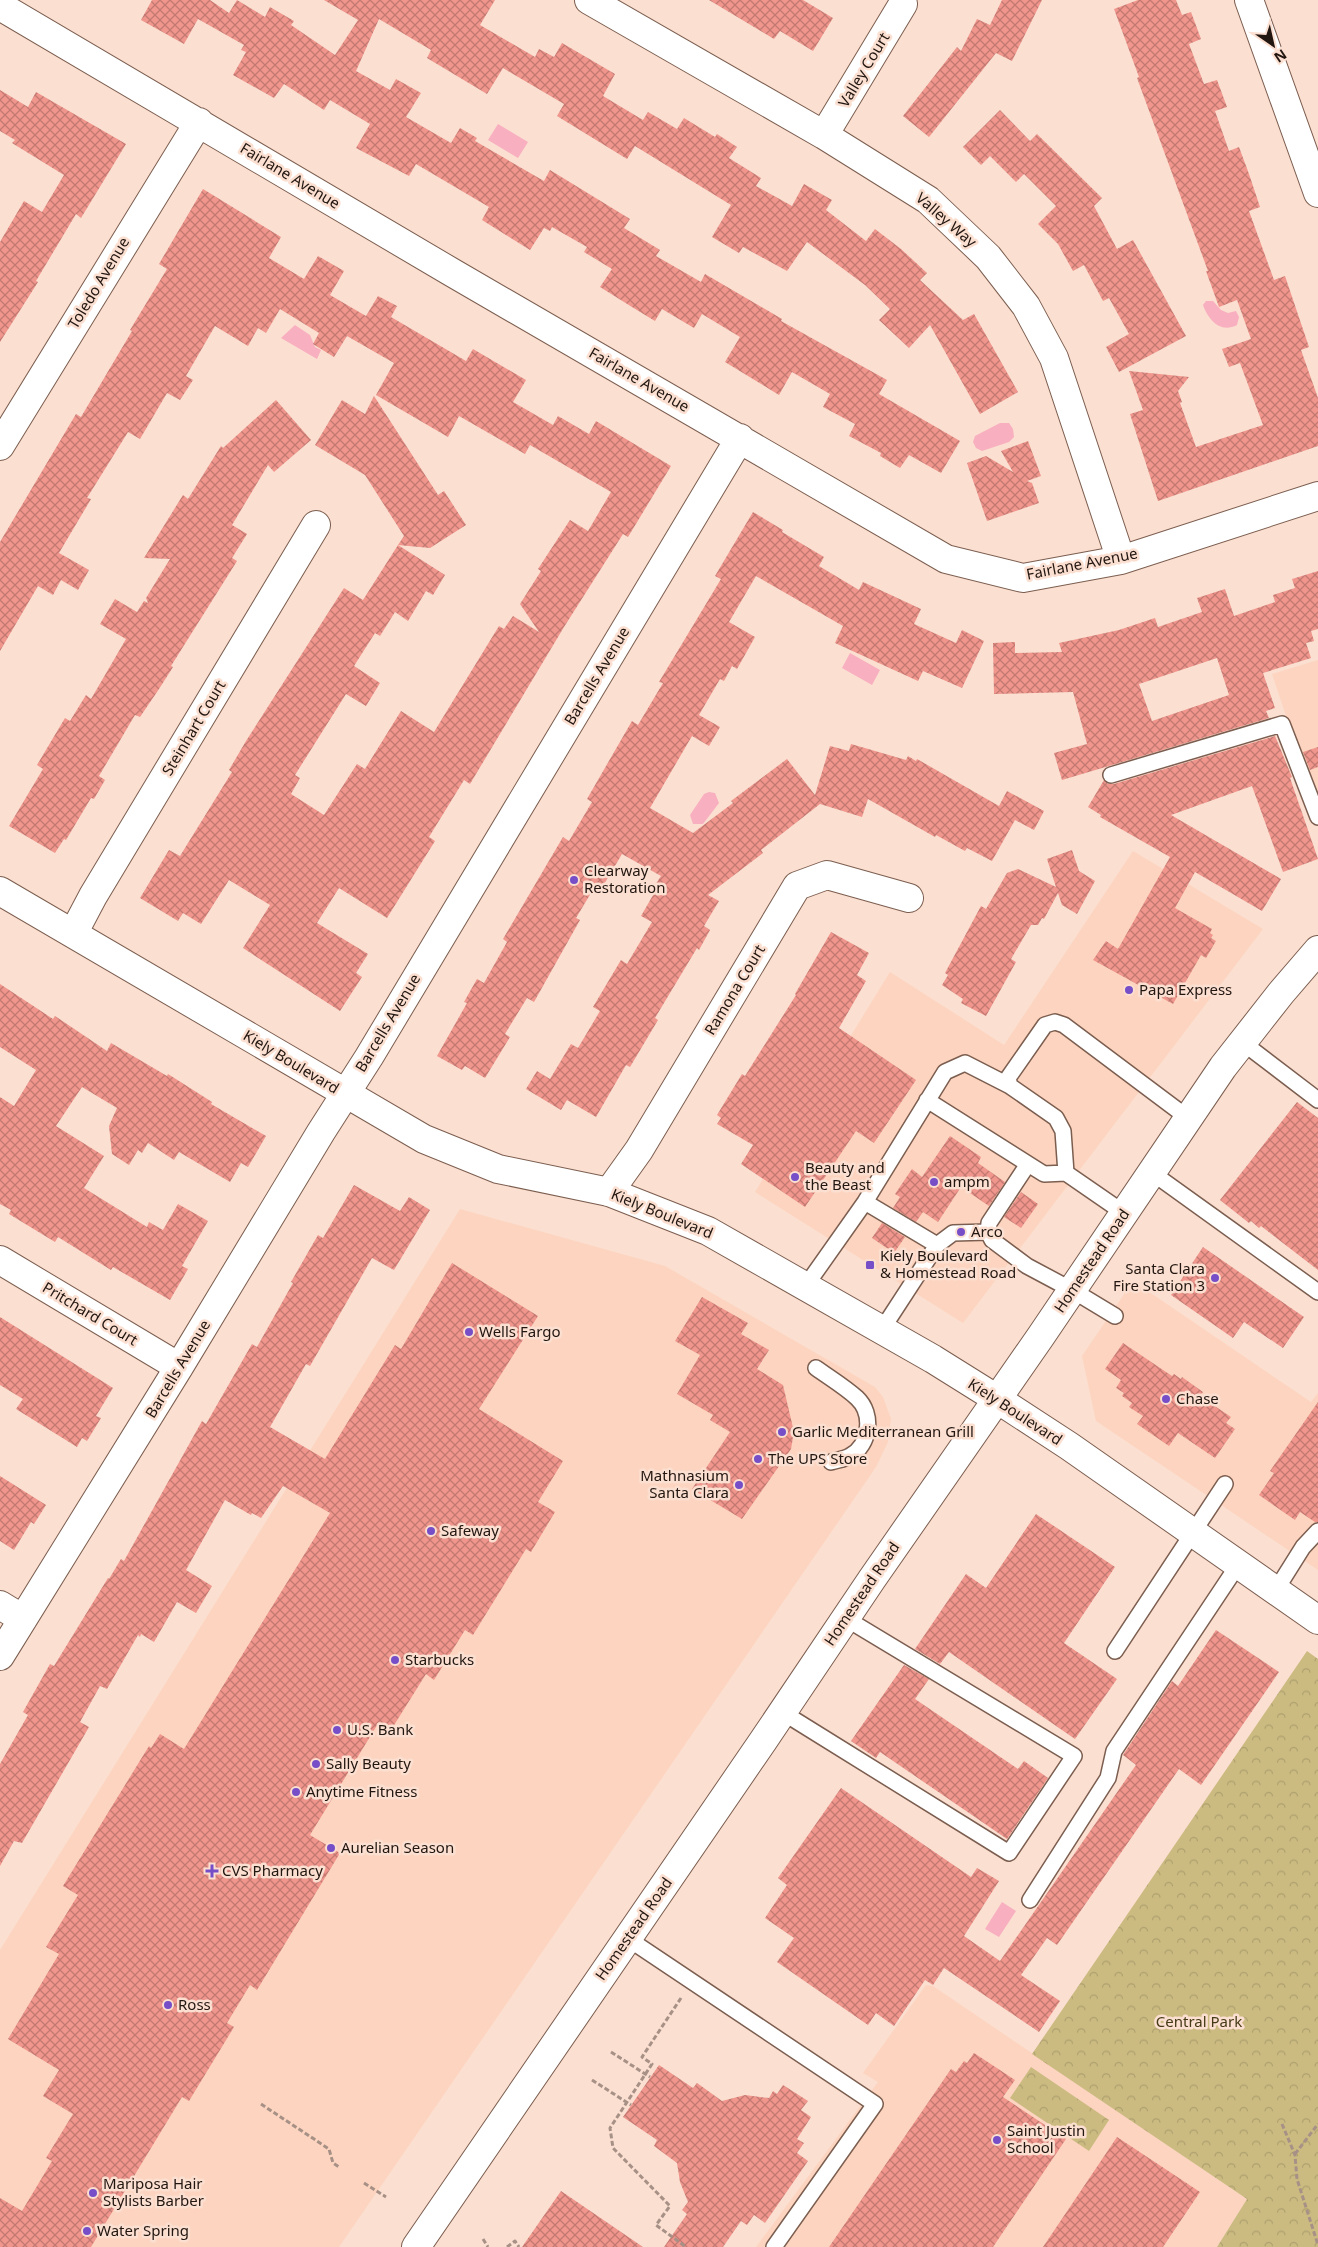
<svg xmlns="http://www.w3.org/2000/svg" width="1318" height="2247" viewBox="0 0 1318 2247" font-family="'Noto Sans',sans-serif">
<defs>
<pattern id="park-crowns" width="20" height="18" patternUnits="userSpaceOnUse" patternTransform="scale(1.25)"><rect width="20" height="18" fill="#cbbb81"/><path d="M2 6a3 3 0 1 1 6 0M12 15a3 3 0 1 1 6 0" fill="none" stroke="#aea06e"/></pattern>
<pattern id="building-cross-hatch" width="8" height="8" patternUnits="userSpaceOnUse" patternTransform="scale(1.25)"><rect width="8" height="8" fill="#f0968d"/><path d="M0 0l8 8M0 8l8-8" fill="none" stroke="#c27972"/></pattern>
</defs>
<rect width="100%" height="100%" fill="#fbdfd1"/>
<path fill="#fdd4bf" d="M1318 660V811L1272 674Z
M1133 851 1263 929 963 1323 755 1192 890 972 1004 1045Z
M460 1209 665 1266 875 1387 883 1397 891 1419 888 1442 876 1467 339 2247H0V1950Z
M1133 1281 1311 1402 1318 1393V1570L1096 1421 1082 1356Z
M926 1985 933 1986 1247 2199 1217 2247H756L878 2082 863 2073Z"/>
<path fill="url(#park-crowns)" d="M1307 1651 1318 1659V2247H1217L1247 2199 1032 2054Z
M1031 2067 1109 2120 1089 2151 1010 2098Z"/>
<path fill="#f8afc0" d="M498 124 528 142 518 158 488 140Z
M1206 301H1213L1221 310 1228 313 1236 311 1239 317 1237 325C1220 334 1208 319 1203 305Z
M295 325 310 335 315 347 321 350 317 359 281 338Z
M1000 423H1009L1013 429 1014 437 1009 442 982 451 976 448 973 442 975 436Z
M850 653 880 670 872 685 842 668Z
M709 792 715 793 719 803 703 824H693L690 815 704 794Z
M1002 1902 1016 1911 999 1937 985 1929Z"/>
<path fill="url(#building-cross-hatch)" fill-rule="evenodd" d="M152 0H210L229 13 237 0 265 17 270 7 294 21 291 25 335 55 358 20 324 0H495L480 25 535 57 539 49 554 57 562 43 615 74 603 96 643 120 648 112 677 129 684 118 715 137 717 134 737 147 729 158 761 178 756 186 792 206 804 184 832 200 826 210 866 241 875 229 901 249 927 273 920 280 963 320 974 314 1018 392 980 414 930 325 909 348 879 320 890 309 865 285 807 242 787 271 743 247 739 253 712 237 731 205 635 146 627 159 557 116 564 104 503 68 487 94 427 58 431 50 379 19 356 71 390 90 396 79 421 93 406 117 451 143 460 128 477 138 475 141 544 181 550 170 630 219 624 228 660 250 656 256 701 282 705 274 782 319 781 321 887 380 879 394 960 441 941 473 909 455 900 468 880 456 881 453 849 436 855 424 823 407 830 394 792 372 779 395 725 362 740 337 702 314 694 328 662 309 655 321 632 307 600 287 612 269 584 252 587 247 552 227 550 231 544 228 530 250 482 220 489 207 450 184 416 164 409 176 356 148 370 124 330 100 324 110 284 84 274 98 233 75 246 52 241 50 244 45 198 19 184 44 141 20Z
M709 0H803L833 18 813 51 780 31 774 39Z
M1002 0H1042L1012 61 996 53 929 137 903 116 957 47 961 51 977 19 990 25Z
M1138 0H1176L1182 15 1191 12 1201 39 1189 44 1204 84 1217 80 1227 107 1215 111 1229 151 1239 147 1249 174 1260 207 1249 211 1274 280 1285 276 1309 347 1301 350 1318 398V446L1158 501 1130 414 1143 410 1129 371 1189 377 1178 391 1182 402 1180 403 1196 447 1263 425 1240 363 1229 367 1222 349 1251 339 1237 300 1219 307 1206 271H1208L1137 78 1139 77 1114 9Z
M0 90 28 107 36 92 126 144 81 218 76 214 36 281 38 282 0 342V242L24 201 42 212 64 175 12 143 15 140 0 131Z
M1000 110 1030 141 1037 134 1102 198 1094 206 1117 249 1133 240 1186 336 1119 372 1106 347 1129 334 1109 298 1103 301 1084 265 1073 271 1058 244 1038 224 1056 206 1024 174 1016 182 990 156 981 165 963 147Z
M203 189 281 237 269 258 304 279 318 256 344 271 330 295 366 316 378 296 397 306 391 317 466 361 473 349 526 380 513 402 553 425 558 416 589 434 596 421 671 466 628 537 623 534 564 627 470 784 464 780 429 837 435 841 387 918 339 888 317 923 368 954 356 973 362 977 340 1011 243 948 270 905 229 880 201 924 183 913 178 921 140 898 169 850 180 856 232 772 229 770 246 741 344 588 363 600 398 545 445 575 433 595 426 591 408 621 395 612 380 636 375 633 354 666 380 683 366 706 346 694 295 775 300 778 291 794 324 815 357 764 365 769 401 711 434 732 499 626 504 629 513 616 539 632 520 604 541 571 538 569 570 520 588 531 611 492 530 445 525 454 459 416 448 437 376 395 394 363 347 336 334 357 313 344 319 333 280 309 266 333 258 328 248 346 215 326 186 376 193 380 180 400 167 393 140 439 128 432 87 498 91 499 59 553 89 570 78 590 61 580 53 595 38 586 0 651V542L76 414 81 417 132 331 130 330 167 269 159 264Z
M374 396 438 495 444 491 466 525 430 548 398 545 404 536 365 475 315 445 342 400 365 414Z
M276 400 311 440 274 472 268 465 232 525 247 534 232 558 237 561 171 666 173 667 159 689 140 717 135 715 99 776 105 780 94 799 91 798 66 840 64 839 55 853 9 826 43 769 37 765 65 718 70 721 86 695 91 699 126 639 100 624 115 599 137 612 144 601 148 603 146 598 170 559 144 558 183 495 188 499 221 446 223 448Z
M1028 441 1041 476 1027 481 1032 483 1039 503 987 521 967 463 986 456 1013 472 1001 451Z
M753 512 783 530 782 532 824 557 819 566 859 590 863 582 921 609 914 624 956 643 962 630 984 641 962 688 923 671 918 681 835 643 843 626 756 576 729 622 755 637 737 669 732 666 724 681 720 679 699 715 720 727 709 746 692 736 650 808 693 833 733 803 731 801 787 759 815 795 830 746 849 751 851 744 906 760 908 756 916 761 917 759 999 806 1007 791 1044 811 1034 830 1015 820 992 861 967 848 965 851 936 835 935 837 868 799 862 817 820 804 761 850 763 853 708 895 719 901 704 926 710 930 699 950 697 948 655 1018 658 1020 630 1067 626 1065 596 1117 567 1100 561 1110 526 1089 537 1071 550 1079 571 1044 578 1048 600 1011 593 1007 621 960 627 964 652 922 641 916 656 890 653 888 661 876 622 854 603 886 597 883 576 918 580 920 534 1002 527 998 505 1034 510 1037 485 1078 465 1066 462 1070 437 1056 467 1003 464 1002 477 979 484 983 507 942 503 939 563 837 569 841 592 802 587 799 632 721 638 725 663 683 659 682 721 579 715 576Z
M1318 571V629L1311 631 1314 641 1306 643 1311 658 1263 673 1275 708 1266 711 1269 718 1062 780 1054 753 1087 744 1073 692 994 694 993 643 1015 642V653L1062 652 1059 643 1119 630 1155 618 1158 627 1202 612 1197 598 1225 589 1234 616 1275 602 1273 595 1295 588 1292 579ZM1217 658 1229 695 1152 721 1139 684Z
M1275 736 1292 777 1290 778 1318 859 1283 872 1252 786 1171 815 1281 879 1262 911 1195 872 1175 908 1212 929 1210 933 1213 935 1211 938 1216 941 1206 958 1201 955 1173 1004 1093 960 1106 941 1118 949 1170 857 1100 817 1101 815 1088 807 1104 780 1108 784H1114Z
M1318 747V767L1310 770 1303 752Z
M1072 850 1079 871 1095 881 1077 914 1062 905 1058 893 1044 919 1042 918 1038 925H1031L1011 959 1016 962 986 1016 961 1003 963 999 942 985 948 975 945 973 981 906 986 909 1007 873 1018 869 1056 887 1047 859Z
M831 932 869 953 857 975 866 981 839 1028 916 1080 874 1143 856 1131 805 1207 741 1164 753 1145 717 1124 721 1118 717 1115 742 1074 745 1076 796 995 795 994Z
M0 984 53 1019 55 1016 107 1051 111 1043 167 1076 168 1074 212 1102 211 1104 266 1136 248 1167 241 1163 230 1182 179 1152 174 1160 148 1143 142 1153 138 1150 129 1165 112 1154 109 1126 117 1108 82 1087 56 1126 104 1156 84 1188 147 1227 149 1222 163 1230 178 1204 208 1221 182 1266 188 1269 170 1300 113 1267 111 1270 58 1237 55 1242 9 1214 11 1210 0 1204V1097L14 1106 36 1070 0 1047Z
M1297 1102 1318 1118V1270L1261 1226 1259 1228 1251 1221 1249 1223 1220 1200Z
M950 1136 981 1157 978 1163 1005 1182 989 1206 961 1187 938 1222 923 1212 916 1222 893 1208 900 1197 895 1194 912 1169 922 1177Z
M354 1185 400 1211 409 1197 430 1210 394 1270 372 1258 310 1366 306 1364 270 1427 325 1459 395 1345 401 1349 452 1263 538 1316 479 1409 563 1461 538 1502 555 1512 531 1552 526 1549 473 1635 465 1630 434 1680 426 1674 391 1730 379 1722 310 1835 340 1853 257 1990 250 1985 227 2023 234 2027 189 2101 182 2097 91 2247H0V2198L22 2211 52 2161 46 2158 73 2114 43 2096 59 2070 8 2039 59 1954 46 1947 78 1895 63 1886 149 1746 151 1748 160 1734 184 1749 330 1513 283 1486 261 1518 252 1513 251 1515 225 1500 186 1570 212 1586 196 1613 177 1602 154 1642 141 1634 140 1637 138 1635 107 1689 100 1686 80 1722 89 1727 22 1843 14 1841 0 1866V1764L28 1715 23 1712 50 1664 54 1666 108 1578 109 1579 121 1559 124 1561 202 1421 206 1424 252 1344 257 1347 293 1283 291 1282 318 1235 323 1238Z
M1021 1192 1038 1204 1021 1228 1004 1217Z
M882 1223 905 1237 894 1253 872 1238Z
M1203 1247 1304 1317 1283 1348 1244 1322 1233 1338 1171 1295Z
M702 1297 748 1323 741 1334 769 1350 757 1369 783 1385 794 1432 791 1449 742 1519 692 1489 730 1432 710 1420 713 1415 677 1394 700 1355 675 1341Z
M0 1317 113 1388 96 1416 101 1418 87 1441 82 1438 77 1447 16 1409 23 1399 0 1385Z
M1123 1343 1172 1376 1174 1374 1181 1379 1182 1377 1203 1392 1200 1396 1231 1417 1226 1423 1235 1429 1215 1458 1178 1433 1169 1446 1137 1424 1143 1416 1129 1407 1132 1403 1122 1396 1124 1393 1116 1388 1121 1380 1105 1369Z
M1318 1402V1522H1315L1300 1512 1295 1520 1259 1495 1274 1473 1270 1471Z
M0 1476 46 1505 34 1524 31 1522 14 1550 0 1541Z
M1036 1514 1115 1567 1064 1643 1117 1679 1075 1739 949 1652 940 1664 915 1649 966 1574 986 1588Z
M1216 1630 1279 1672 1201 1785 1179 1769 1057 1945 1047 1938 1021 1975 1060 2001 1039 2032 944 1968 933 1985 925 1980 894 2026 876 2013 868 2025 777 1962 794 1938 765 1918 787 1885 778 1878 841 1788 971 1877 977 1868 999 1881 964 1936 1000 1961 1136 1765 1123 1755 1172 1681 1178 1686Z
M904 1665 929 1679 915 1699 1018 1769 1024 1761 1048 1778 1007 1839 880 1752 876 1758 851 1741Z
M974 2053 1015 2080 1003 2097 1066 2139 993 2247H829L951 2069 956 2072 964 2061 967 2063Z
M659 2065 693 2088 697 2083 722 2101 745 2095 769 2098 773 2091 777 2094 783 2085 808 2101 801 2110 811 2117 797 2139 804 2143 797 2153 808 2161 765 2223 754 2215 747 2225 741 2221 723 2247H664L687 2214 682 2210 688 2202 680 2182 677 2163 654 2146 657 2140 623 2117Z
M1117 2137 1200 2192 1163 2247H1043Z
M561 2191 643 2247H522Z"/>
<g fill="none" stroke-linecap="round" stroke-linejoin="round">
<defs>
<path id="service" d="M1111 775 1282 724 1318 817
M1242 1042 1318 1100
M927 1100 1044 1174 1066 1173 1124 1213
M1028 1164 989 1223 988 1232 992 1240 1027 1266 1072 1290 1115 1316
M1151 1172 1318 1292
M1066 1173 1063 1131 1056 1118 1010 1086 1008 1078 1045 1025 1055 1022 1064 1025 1188 1118
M865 1202 937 1245
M805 1287 865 1202 945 1072 965 1063 1010 1086
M881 1331 937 1245 953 1233 988 1232
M816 1368C830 1378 845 1387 857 1398 874 1414 870 1445 850 1456 845 1459 837 1460 831 1462
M1276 1590 1303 1547 1318 1531
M1115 1651 1225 1484
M782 1712 1009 1853 1074 1756 845 1618
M1030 1900 1108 1778 1114 1751 1238 1565
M627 1938 875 2104 774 2247"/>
<path id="minor" d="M589 0 824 135 928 200 988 257 1026 306 1054 358 1121 560
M0 6 453 273 946 559 1023 578 1121 560 1318 496
M824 135 903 4
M0 446 199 122
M74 932 93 896 316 525
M609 1192 639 1150 797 886 827 875 909 898
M0 1260 179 1367
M0 1605 23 1619
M0 1656 179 1367 321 1132 369 1057 740 438"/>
<path id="tertiary" d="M1249 0 1318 193"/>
<path id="secondary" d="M0 891 424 1139 498 1169 609 1192 708 1231 933 1359 997 1399 1069 1446 1318 1620
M416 2247 763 1741 872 1579 1041 1336 1223 1067 1281 993 1318 950"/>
</defs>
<use href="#service" stroke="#7b5e4f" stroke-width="18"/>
<use href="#minor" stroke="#7b5e4f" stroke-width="30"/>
<use href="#tertiary" stroke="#7b5e4f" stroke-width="30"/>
<use href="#secondary" stroke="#7b5e4f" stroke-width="30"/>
<path stroke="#a79186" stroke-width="3" stroke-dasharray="5 2.5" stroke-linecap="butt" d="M681 1998 642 2057 652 2064 610 2128 613 2148 670 2206 656 2225 686 2247
M611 2052 650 2077
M592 2080 631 2105
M261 2104 329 2149 333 2163 339 2167
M1282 2124 1295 2155 1297 2179 1318 2245
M1295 2154 1318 2124
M364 2183 386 2197
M483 2239 488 2247
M507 2247 515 2241 519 2247"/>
<use href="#service" stroke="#fff" stroke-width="15"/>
<use href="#minor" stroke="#fff" stroke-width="28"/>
<use href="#tertiary" stroke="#fff" stroke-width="28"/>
<use href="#secondary" stroke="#fff" stroke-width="28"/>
</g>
<g fill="#764ec7" stroke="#fbdfd1" stroke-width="2">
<circle cx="574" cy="880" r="5"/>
<circle cx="1129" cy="990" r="5"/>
<circle cx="795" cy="1177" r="5"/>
<circle cx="934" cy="1182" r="5"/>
<circle cx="961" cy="1232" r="5"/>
<rect x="865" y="1260" width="10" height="10" rx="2.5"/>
<circle cx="1215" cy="1278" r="5"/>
<circle cx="469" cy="1332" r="5"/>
<circle cx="1166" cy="1399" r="5"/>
<circle cx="782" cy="1432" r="5"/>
<circle cx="758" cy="1459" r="5"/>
<circle cx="739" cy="1485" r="5"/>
<circle cx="431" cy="1531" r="5"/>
<circle cx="395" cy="1660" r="5"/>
<circle cx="337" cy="1730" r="5"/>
<circle cx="316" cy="1764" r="5"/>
<circle cx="296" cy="1792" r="5"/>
<circle cx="331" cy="1848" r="5"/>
<path d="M209.5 1863.5h5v5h5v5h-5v5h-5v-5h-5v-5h5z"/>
<circle cx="168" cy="2005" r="5"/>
<circle cx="997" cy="2140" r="5"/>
<circle cx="93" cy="2193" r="5"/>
<circle cx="87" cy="2231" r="5"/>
</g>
<g text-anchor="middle" stroke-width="5" stroke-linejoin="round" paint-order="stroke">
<g font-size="15" fill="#221610" stroke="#fbdfd1">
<text transform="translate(864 70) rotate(-59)" y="5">Valley Court</text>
<text transform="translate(290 176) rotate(31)" y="5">Fairlane Avenue</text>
<text transform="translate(946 220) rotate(41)" y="5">Valley Way</text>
<text transform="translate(99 283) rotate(-59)" y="5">Toledo Avenue</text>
<text transform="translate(639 380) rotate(30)" y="5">Fairlane Avenue</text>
<text transform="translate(1082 564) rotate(-11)" y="5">Fairlane Avenue</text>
<text transform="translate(597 676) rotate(-59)" y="5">Barcells Avenue</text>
<text transform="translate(194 728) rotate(-59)" y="5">Steinhart Court</text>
<text transform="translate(735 990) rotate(-59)" y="5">Ramona Court</text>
<text transform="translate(388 1023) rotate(-59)" y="5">Barcells Avenue</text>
<text transform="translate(291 1062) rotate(31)" y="5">Kiely Boulevard</text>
<text transform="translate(662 1214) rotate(22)" y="5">Kiely Boulevard</text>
<text transform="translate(1092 1261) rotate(-56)" y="5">Homestead Road</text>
<text transform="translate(90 1314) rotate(31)" y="5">Pritchard Court</text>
<text transform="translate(178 1369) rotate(-59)" y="5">Barcells Avenue</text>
<text transform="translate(1015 1412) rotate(33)" y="5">Kiely Boulevard</text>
<text transform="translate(862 1594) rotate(-56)" y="5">Homestead Road</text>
<text transform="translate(634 1929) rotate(-55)" y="5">Homestead Road</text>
</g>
<g font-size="15" fill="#221610" stroke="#fbdfd1" text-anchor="start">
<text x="584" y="876">Clearway<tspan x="584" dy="17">Restoration</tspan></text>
<text x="1139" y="995">Papa Express</text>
<text x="805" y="1173">Beauty and<tspan x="805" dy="17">the Beast</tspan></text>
<text x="944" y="1187">ampm</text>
<text x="971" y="1237">Arco</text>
<text x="880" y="1261">Kiely Boulevard<tspan x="880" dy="17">&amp; Homestead Road</tspan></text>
<text x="1205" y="1274" text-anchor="end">Santa Clara<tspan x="1205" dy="17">Fire Station 3</tspan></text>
<text x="479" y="1337">Wells Fargo</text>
<text x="1176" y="1404">Chase</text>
<text x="792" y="1437">Garlic Mediterranean Grill</text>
<text x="768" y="1464">The UPS Store</text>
<text x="729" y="1481" text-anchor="end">Mathnasium<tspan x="729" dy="17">Santa Clara</tspan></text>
<text x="441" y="1536">Safeway</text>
<text x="405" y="1665">Starbucks</text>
<text x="347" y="1735">U.S. Bank</text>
<text x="326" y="1769">Sally Beauty</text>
<text x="306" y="1797">Anytime Fitness</text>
<text x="341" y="1853">Aurelian Season</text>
<text x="222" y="1876">CVS Pharmacy</text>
<text x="178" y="2010">Ross</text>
<text x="1007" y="2136">Saint Justin<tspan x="1007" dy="17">School</tspan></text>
<text x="103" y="2189">Mariposa Hair<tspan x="103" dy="17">Stylists Barber</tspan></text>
<text x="97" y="2236">Water Spring</text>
</g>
<g font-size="15" fill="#443a15" stroke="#fbdfd1">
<text x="1199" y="2027">Central Park</text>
</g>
</g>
<g transform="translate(1273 45) rotate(146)" stroke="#fbdfd1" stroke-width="4" paint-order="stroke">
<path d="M0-4L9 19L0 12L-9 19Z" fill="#221610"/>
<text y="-8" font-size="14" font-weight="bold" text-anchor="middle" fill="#221610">N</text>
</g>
</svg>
